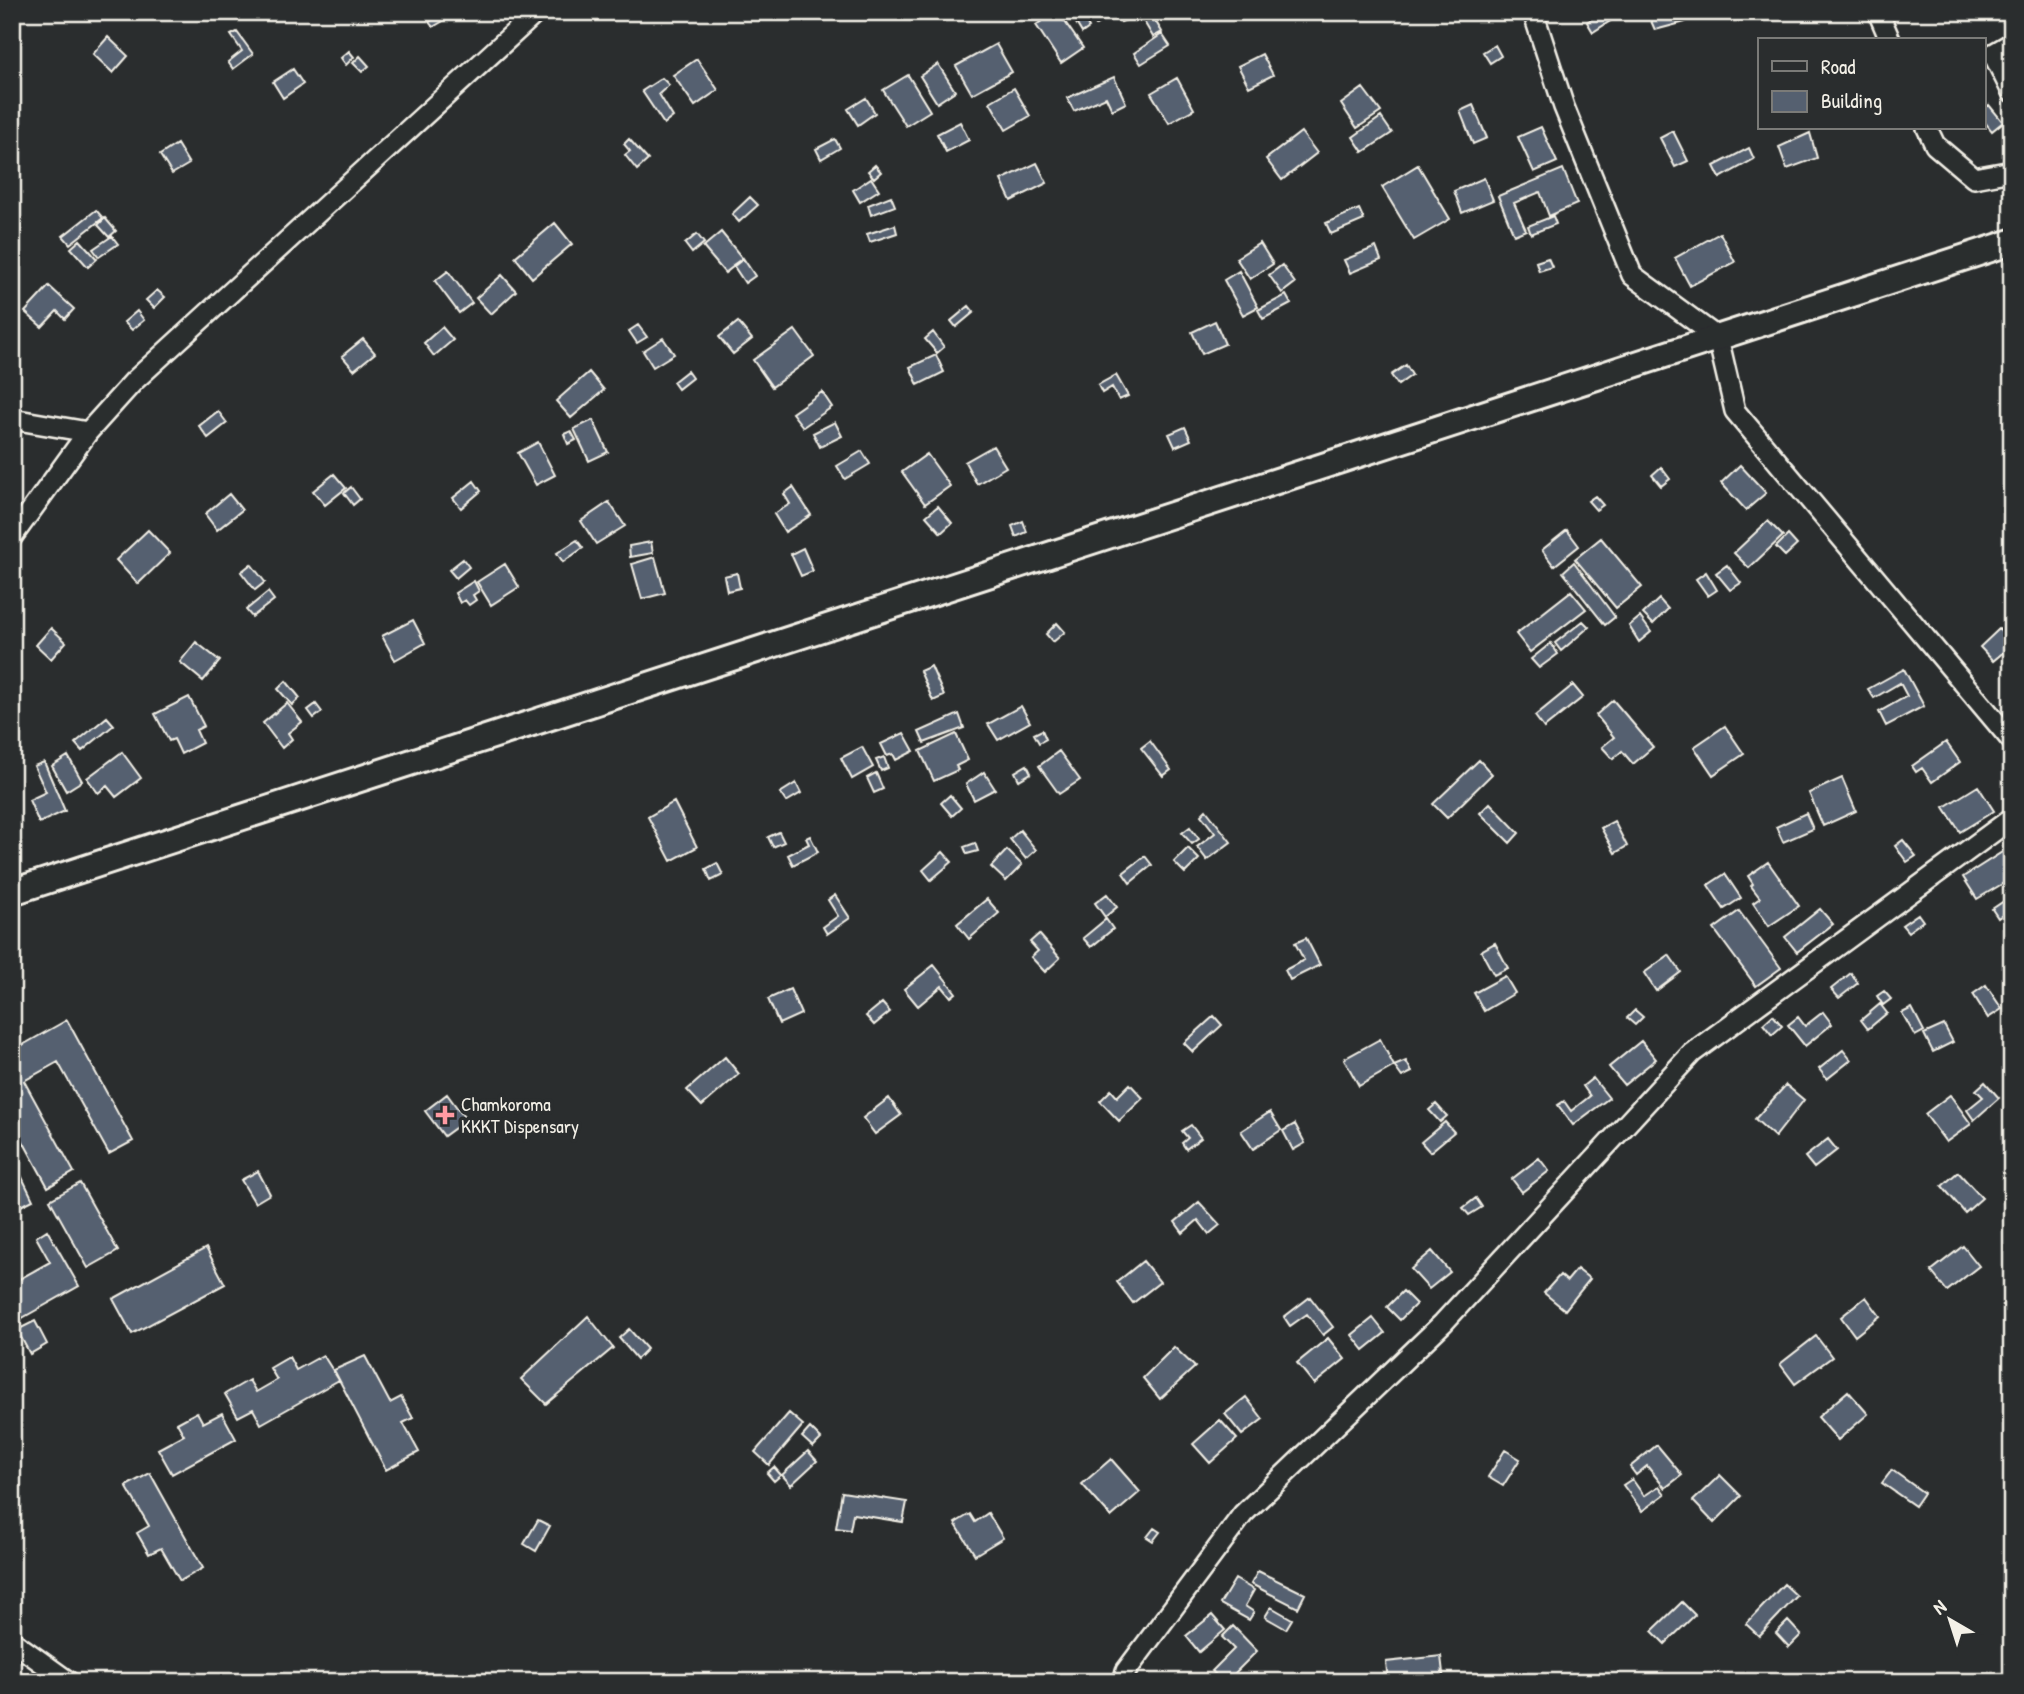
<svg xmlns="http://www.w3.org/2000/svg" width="2024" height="1694" viewBox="0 0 2024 1694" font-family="'Patrick Hand',sans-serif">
<rect width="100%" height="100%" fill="#2a2d2e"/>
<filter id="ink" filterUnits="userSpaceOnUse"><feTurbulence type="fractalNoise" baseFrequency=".0143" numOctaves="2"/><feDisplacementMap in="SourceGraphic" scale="14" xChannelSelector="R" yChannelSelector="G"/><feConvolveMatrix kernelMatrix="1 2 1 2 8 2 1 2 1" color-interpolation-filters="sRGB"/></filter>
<g filter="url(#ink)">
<path fill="#556070" stroke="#f4f1e8" stroke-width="2" d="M444 12H447L450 17 433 27 429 22Z
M1055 12H1058L1083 48 1061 63 1036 25Z
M1079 12 1089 28 1082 33 1070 13Z
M1085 12H1096L1103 20 1096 25Z
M1117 12H1150L1162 32 1153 37 1140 15 1121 22Z
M1602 12H1611L1615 18 1593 32 1587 22Z
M1647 12H1681L1685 22 1655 30Z
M237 32 253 54 233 69 228 62 242 51 231 35Z
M1162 34 1170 46 1141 64 1134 53Z
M108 37 128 56 113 73 93 54Z
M996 44 1012 72 972 94 956 66Z
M1495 45 1501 56 1490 63 1483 52Z
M349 51 354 57 346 65 341 58Z
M1262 54 1273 75 1249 87 1238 66Z
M360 56 369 66 362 72 353 63Z
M697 59 718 90 695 106 673 75Z
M938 64 955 91 937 103 920 76Z
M293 69 303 84 283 98 273 82Z
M908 75 930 111 906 126 883 90Z
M1114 77 1126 103 1112 110 1106 97 1074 111 1067 98Z
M662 78 669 85 659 94 673 117 664 124 642 91Z
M1177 78 1194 109 1169 123 1151 93Z
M1014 88 1030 116 1006 130 990 102Z
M1363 88 1381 112 1357 128 1341 104Z
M866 98 875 113 858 125 848 109Z
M1473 105 1487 138 1473 144 1460 111Z
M1989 105 2003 122 1992 131 1984 121V109Z
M1381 117 1392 133 1363 152 1353 137Z
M960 122 969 140 946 152 937 134Z
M1541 127 1557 162 1534 172 1518 137Z
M1673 131 1688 161 1675 167 1660 138Z
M1301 132 1317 153 1282 180 1266 159Z
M1810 133 1817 158 1787 169 1779 147Z
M629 139 648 160 637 170 625 155 630 151 624 144Z
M835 139 840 148 821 159 816 149Z
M177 144 189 164 172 174 160 155Z
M1749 148 1754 159 1720 178 1714 166Z
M1037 163 1047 183 1011 201 1001 180Z
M875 165 881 172 874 178 868 171Z
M1418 165 1450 219 1414 240 1382 187Z
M1563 169 1577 204 1549 216 1540 192 1514 203 1526 230 1514 235 1498 196Z
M871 178 879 190 860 202 853 190Z
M1484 178 1493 200 1462 213 1454 191Z
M891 196 895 206 871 215 868 205Z
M750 197 758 205 739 222 732 214Z
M1359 209 1364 220 1331 234 1326 223Z
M96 210 103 218 70 244 63 236Z
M1553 216 1556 224 1531 234 1528 226Z
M105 218 116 231 109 237 98 225Z
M555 223 572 244 532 278 515 257Z
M895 225 897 233 870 242 867 234Z
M721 232 743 259 725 273 703 247Z
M1720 233 1735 262 1690 286 1675 258Z
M697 234 704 243 692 253 685 244Z
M112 236 118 244 99 257 93 249Z
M80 240 97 259 88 267 71 248Z
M1260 243 1273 264 1250 279 1236 258Z
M1376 247 1381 260 1350 273 1344 260Z
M743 258 755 276 745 283 733 265Z
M1548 258 1552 267 1539 271 1536 262Z
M1282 265 1295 283 1282 293 1269 275Z
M448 271 472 303 459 313 435 281Z
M1239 271 1258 307 1243 315 1224 280Z
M502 275 516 291 491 314 476 298Z
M49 286 74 309 65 319 57 311 42 327 25 312Z
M157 290 165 297 154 308 146 300Z
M1286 295 1291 304 1263 319 1258 310Z
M969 306 974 312 956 327 951 321Z
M137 311 144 320 132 330 124 322Z
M1215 321 1225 344 1202 354 1192 332Z
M738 322 752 339 733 354 719 337Z
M638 325 647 337 637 343 629 331Z
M442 327 453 340 434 356 424 343Z
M795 330 814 356 772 387 753 360Z
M933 332 944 347 937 353 925 339Z
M663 338 674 354 653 367 643 351Z
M363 339 375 353 354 370 342 356Z
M936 355 944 372 918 385 910 367Z
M1406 365 1412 375 1398 385 1391 375Z
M687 371 692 378 678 389 673 382Z
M589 372 604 390 571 418 556 401Z
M1116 375 1128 396 1119 400 1112 387 1102 393 1098 385Z
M822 392 832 407 803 427 792 413Z
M218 411 227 423 208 438 199 426Z
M593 420 608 452 589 461 574 429Z
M835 422 842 436 820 447 813 433Z
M1185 427 1191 440 1175 447 1169 434Z
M571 431 576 440 568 444 564 434Z
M538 442 555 475 536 485 518 453Z
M993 446 1006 467 977 484 965 462Z
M862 451 870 464 845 479 837 466Z
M927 454 950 486 925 504 902 472Z
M1740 465 1766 493 1746 510 1721 483Z
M1661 467 1670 479 1661 486 1652 475Z
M334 474 346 488 325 505 313 491Z
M474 481 481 491 461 508 453 498Z
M351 487 360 499 353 505 344 493Z
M793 487 811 515 785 532 774 514 790 504 784 494Z
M229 494 242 510 217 530 205 514Z
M1595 496 1603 505 1596 510 1588 501Z
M609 502 625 526 596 544 581 521Z
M938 506 952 523 941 533 926 516Z
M1023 521 1027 532 1016 537 1012 526Z
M1768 521 1783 536 1749 568 1734 553Z
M148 530 170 553 138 584 116 560Z
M1567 530 1579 546 1554 566 1542 550Z
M1788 535 1797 545 1785 556 1776 547Z
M1601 538 1642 587 1616 608 1575 559Z
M577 540 583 548 563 562 557 553Z
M651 542 653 553 630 557 629 546Z
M803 548 813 571 801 576 791 554Z
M655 557 665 593 642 599 632 564Z
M463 559 469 567 456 578 449 570Z
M1574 562 1615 617 1605 625 1563 572Z
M251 564 265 582 255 590 241 572Z
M505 564 519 587 491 605 477 582Z
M1727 565 1741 583 1730 590 1716 573Z
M1706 572 1717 590 1708 596 1696 579Z
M737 573 740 588 727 591 724 576Z
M474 581 479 591 473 595 476 600 469 605 465 600 460 603 455 593Z
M1571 591 1586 609 1530 652 1516 634Z
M268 592 274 600 252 617 246 610Z
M1659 599 1668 609 1653 624 1643 614Z
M1640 617 1651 632 1639 642 1629 626Z
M413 620 425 643 395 660 382 636Z
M1583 621 1589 627 1561 651 1555 643Z
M1057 623 1065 632 1053 642 1046 634Z
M51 628 66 642 51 659 36 645Z
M1999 629 2012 645 1993 661 1980 647Z
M196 642 220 661 203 681 180 662Z
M1551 643 1558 654 1539 668 1531 659Z
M931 666 944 696 933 701 920 671Z
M1904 669 1924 706 1886 726 1879 712 1907 696 1900 683 1874 698 1868 689Z
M286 681 300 698 292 705 278 689Z
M1573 685 1583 697 1544 728 1535 716Z
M189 697 204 726 196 730 202 743 181 754 174 739 169 741 155 714Z
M1613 700 1653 747 1633 764 1622 751 1613 759 1602 747 1614 737 1596 715Z
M287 703 302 722 288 733 292 739 282 748 263 723Z
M316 704 322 712 314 718 308 710Z
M1021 706 1030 722 998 740 988 724Z
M959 714 964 728 924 743 919 732Z
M107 717 114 725 82 751 75 743Z
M1725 726 1744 754 1713 775 1694 747Z
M1042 730 1046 739 1039 743 1034 734Z
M904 733 914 751 896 760 893 754 887 756 881 744Z
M956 734 968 760 956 766 958 770 934 781 920 751Z
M1150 741 1171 770 1163 776 1141 748Z
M1946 742 1960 762 1932 782 1922 768 1916 772 1912 766Z
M862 747 873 767 852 779 841 758Z
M1059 751 1080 780 1059 794 1039 766Z
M122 752 141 778 116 797 107 786 98 793 87 778Z
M68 756 82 781 66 791 52 766Z
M884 757 888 768 881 771 876 760Z
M1479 760 1492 774 1447 818 1433 804Z
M44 762 65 811 39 823 29 800 46 792 34 766Z
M1027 765 1031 773 1019 780 1015 772Z
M984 772 995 789 974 800 966 784Z
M876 773 883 789 874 793 867 778Z
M1842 778 1856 811 1823 826 1809 793Z
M796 783 801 793 786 802 780 793Z
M1978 786 1994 811 1960 832 1944 807Z
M950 795 961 808 952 816 941 803Z
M674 802 697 847 671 861 648 817Z
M1490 803 1519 833 1510 843 1480 813Z
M1206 810 1231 842 1207 860 1197 847 1215 833 1201 815Z
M1806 813 1813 829 1783 842 1776 827Z
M1614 821 1627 846 1615 853 1601 828Z
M1190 827 1199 839 1192 844 1182 833Z
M1020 830 1036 850 1026 859 1010 839Z
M779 832 784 842 773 847 768 837Z
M810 836 818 852 793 865 788 855 809 844 806 838Z
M1903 840 1916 856 1907 862 1895 846Z
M975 843 978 851 967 854 964 847Z
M1188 848 1199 859 1185 873 1174 862Z
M2007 849 2012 857V878L1977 899 1963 877Z
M1007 850 1022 865 1006 881 991 867Z
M943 852 952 862 931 880 923 870Z
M1145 856 1152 865 1130 883 1123 873Z
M1768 862 1799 906 1769 926 1753 903 1760 898 1751 886 1753 884 1748 876Z
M717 863 723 875 711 881 706 869Z
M1725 874 1741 898 1724 909 1708 885Z
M1107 894 1117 907 1105 917 1095 903Z
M835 895 850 918 827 934 823 927 838 916 828 900Z
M987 899 999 913 969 939 957 924Z
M2004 901 2009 910 1998 918 1992 909Z
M1820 909 1833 924 1797 952 1785 937Z
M1739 911 1781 968 1756 986 1714 929Z
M1918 914 1923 921 1908 932 1902 925Z
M1106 919 1113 929 1091 947 1083 938Z
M1039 934 1060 958 1045 972 1031 957 1038 951 1030 942Z
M1306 938 1320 965 1290 980 1285 970 1304 960 1295 943Z
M1495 943 1508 968 1494 975 1481 951Z
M1669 955 1681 972 1656 991 1644 973Z
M934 965 956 993 951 997 942 986 918 1006 904 989Z
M1851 973 1858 983 1839 998 1831 989Z
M1505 976 1515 993 1484 1011 1474 993Z
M1986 985 2002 1009 1988 1018 1973 994Z
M790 989 801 1014 779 1024 768 999Z
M1884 991 1891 999 1883 1005 1877 996Z
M882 1003 890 1012 874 1025 866 1016Z
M1880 1004 1887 1013 1868 1029 1861 1020Z
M1912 1008 1924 1031 1915 1036 1902 1013Z
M1635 1010 1643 1017 1635 1025 1627 1018Z
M1823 1012 1832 1024 1805 1046 1788 1025 1798 1017 1805 1026Z
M1773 1015 1782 1026 1772 1035 1763 1024Z
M1214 1016 1222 1025 1193 1052 1184 1043Z
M67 1020 133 1141 109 1154 58 1062 24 1081 74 1172 48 1187 12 1121V1051Z
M1944 1025 1953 1042 1933 1052 1924 1034Z
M1380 1039 1394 1066 1359 1086 1344 1059Z
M1641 1041 1656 1059 1624 1085 1609 1067Z
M1843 1050 1851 1060 1827 1079 1819 1069Z
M725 1057 739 1074 702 1106 687 1090Z
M1406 1061 1412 1072 1402 1077 1394 1066Z
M1593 1078 1609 1098 1573 1125 1558 1105 1564 1101 1571 1111 1590 1096 1583 1086Z
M1985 1082 1999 1098 1974 1120 1967 1110 1983 1097 1976 1090Z
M1130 1084 1143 1098 1119 1121 1100 1101 1111 1090 1117 1097Z
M1786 1085 1804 1100 1775 1137 1755 1119Z
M447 1094 466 1120 444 1136 425 1111Z
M1950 1095 1971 1124 1946 1142 1925 1114Z
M889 1098 901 1115 875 1134 863 1118Z
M1436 1104 1447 1116 1440 1122 1429 1110Z
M1270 1112 1281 1130 1253 1149 1241 1131Z
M1445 1122 1454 1132 1430 1152 1421 1142Z
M1295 1124 1305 1143 1293 1150 1283 1131Z
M1191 1125 1201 1138 1186 1149 1182 1143 1188 1138 1182 1131Z
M1828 1139 1837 1150 1814 1168 1805 1157Z
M1539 1158 1549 1171 1522 1192 1512 1179Z
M19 1171 33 1200 13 1210 12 1175Z
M258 1171 270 1194 255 1203 241 1180Z
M1958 1172 1982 1198 1965 1213 1942 1186Z
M80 1183 118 1251 88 1268 50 1200Z
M1476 1198 1482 1207 1469 1215 1463 1208Z
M1199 1202 1220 1225 1209 1234 1198 1220 1183 1233 1175 1222Z
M47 1230 79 1286 17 1321 12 1312V1283L50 1262 36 1237Z
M1963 1246 1979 1266 1947 1291 1931 1271Z
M206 1248 225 1284 132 1334 113 1299Z
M1432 1251 1450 1272 1429 1289 1411 1269Z
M1143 1261 1160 1282 1133 1303 1117 1282Z
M1577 1269 1590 1279 1565 1310 1544 1293 1560 1275 1567 1281Z
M1403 1291 1416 1304 1400 1320 1387 1307Z
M1310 1297 1333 1327 1323 1335 1307 1314 1290 1326 1284 1317Z
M1866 1297 1880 1316 1855 1336 1841 1317Z
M588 1316 613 1348 546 1404 521 1379Z
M1373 1318 1385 1333 1364 1350 1352 1335Z
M35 1321 47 1344 30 1354 17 1330Z
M629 1329 647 1349 637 1359 619 1338Z
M1816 1336 1832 1357 1795 1384 1780 1364Z
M1328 1338 1345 1359 1314 1384 1297 1363Z
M1174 1347 1195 1367 1160 1399 1143 1378Z
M323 1355 339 1380 261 1424 253 1409 238 1417 225 1394 249 1380 256 1392 277 1380 270 1368 289 1357 296 1370Z
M365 1356 390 1403 401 1397 413 1418 403 1423 419 1452 386 1470 334 1370Z
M1848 1391 1868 1414 1838 1440 1818 1417Z
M1246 1397 1263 1419 1242 1435 1225 1414Z
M197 1412 203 1423 222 1413 236 1439 172 1474 158 1449 184 1435 177 1423Z
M789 1413 803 1425 769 1465 755 1452Z
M1220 1420 1237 1439 1210 1463 1193 1444Z
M810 1428 821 1439 813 1447 802 1437Z
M1657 1445 1682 1475 1665 1488 1647 1466 1636 1475 1630 1467Z
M1505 1450 1520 1459 1503 1486 1488 1477Z
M808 1451 817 1461 791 1485 782 1475Z
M1111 1459 1140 1492 1111 1517 1082 1484Z
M774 1467 781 1475 774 1481 767 1473Z
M1892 1470 1924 1493 1915 1506 1882 1483Z
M150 1473 203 1568 180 1581 161 1548 149 1554 137 1533 149 1526 126 1486Z
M1720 1475 1741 1496 1714 1523 1693 1501Z
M1632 1479 1644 1496 1659 1486 1665 1494 1642 1511 1623 1485Z
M842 1492 907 1502 903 1522 853 1514 850 1530 836 1528Z
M988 1513 1003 1538 975 1555 955 1523 970 1514 975 1522Z
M538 1520 550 1526 536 1551 524 1544Z
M1154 1528 1160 1532 1153 1541 1147 1537Z
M1258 1571 1305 1594 1298 1608 1251 1584Z
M1235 1579 1254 1590 1245 1606 1254 1612 1249 1620 1220 1604Z
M1784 1584 1797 1596 1759 1636 1746 1624Z
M1682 1602 1695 1615 1665 1644 1652 1631Z
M1271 1607 1292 1619 1286 1629 1265 1617Z
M1212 1615 1225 1630 1199 1652 1186 1636Z
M1788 1621 1801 1635 1789 1647 1776 1633Z
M1233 1626 1257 1651 1226 1682H1223L1212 1671 1234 1649 1222 1637Z
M1441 1656 1444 1682H1388L1386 1662Z"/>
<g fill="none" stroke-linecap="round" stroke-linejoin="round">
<defs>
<path id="minor" d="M1533 12 1564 107 1632 275 1718 338 1735 411 2012 741
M1878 12 1890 40
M2012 43 1993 54 2012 92
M1927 128 1935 145 1974 178 2012 171
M12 419 88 432
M12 537 88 432 134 381 537 12
M12 1641 69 1682
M1123 1682 1126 1671 1243 1514 1443 1323 1692 1053 2012 818"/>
<path id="tertiary" d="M12 892 2012 242"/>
</defs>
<use href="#minor" stroke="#f4f1e8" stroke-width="24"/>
<use href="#tertiary" stroke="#f4f1e8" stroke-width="30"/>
<use href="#minor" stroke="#2a2d2e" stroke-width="19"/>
<use href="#tertiary" stroke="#2a2d2e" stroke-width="24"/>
</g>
</g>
<path fill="#ff9aa2" stroke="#2a2d2e" stroke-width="2.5" d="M441.5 1104.5h7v7h7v7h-7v7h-7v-7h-7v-7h7z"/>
<g text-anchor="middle" stroke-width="7" stroke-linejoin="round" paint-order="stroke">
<g font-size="19" fill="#f4f1e8" stroke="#2a2d2e" text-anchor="start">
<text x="461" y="1111">Chamkoroma<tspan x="461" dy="22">KKKT Dispensary</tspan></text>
</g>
</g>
<rect width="2024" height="1694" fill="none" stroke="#2a2d2e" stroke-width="42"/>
<rect x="21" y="21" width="1982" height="1652" fill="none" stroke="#f4f1e8" stroke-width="2.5" filter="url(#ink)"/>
<rect x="1758" y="38" width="228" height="91" fill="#2a2d2e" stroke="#7b7b78" stroke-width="2"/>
<rect x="1772" y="61" width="35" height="10" fill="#2a2d2e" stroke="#7b7b78" stroke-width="2"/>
<text x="1821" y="74" font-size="21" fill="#f4f1e8">Road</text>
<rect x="1772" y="91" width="35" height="21" fill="#556070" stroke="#7b7b78" stroke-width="2"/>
<text x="1821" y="108" font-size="21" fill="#f4f1e8">Building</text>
<g transform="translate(1950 1620) rotate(321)" stroke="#2a2d2e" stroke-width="5" paint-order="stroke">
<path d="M0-5L12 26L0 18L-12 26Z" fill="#f4f1e8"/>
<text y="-10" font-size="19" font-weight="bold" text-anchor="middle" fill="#f4f1e8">N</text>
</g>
</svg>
